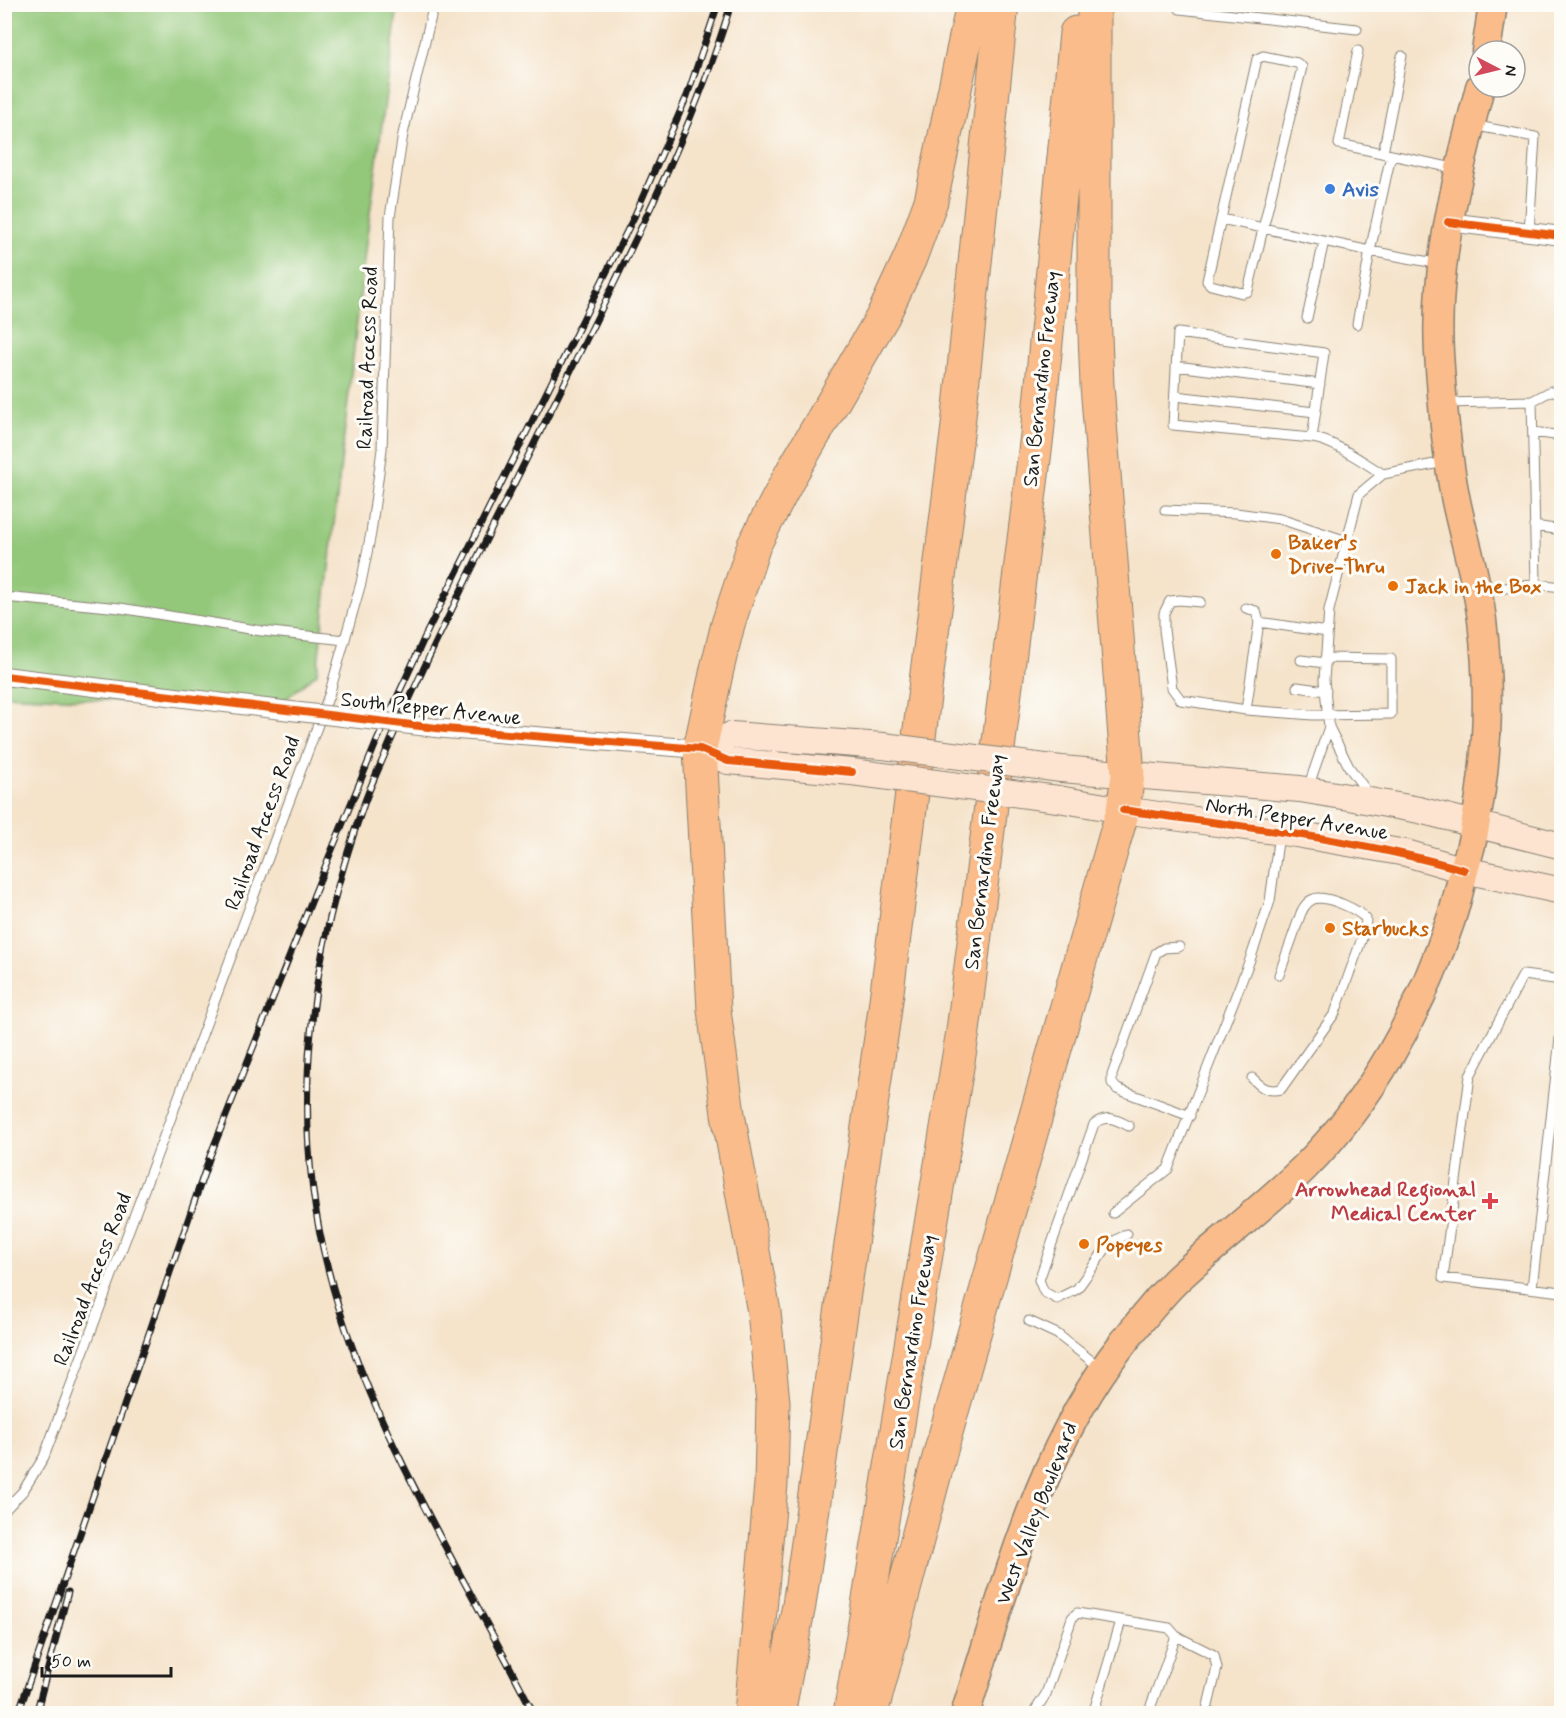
<svg xmlns="http://www.w3.org/2000/svg" width="1566" height="1718" viewBox="0 0 1566 1718" font-family="Mynerve,sans-serif">
<rect width="100%" height="100%" fill="#fdfcf7"/>
<filter id="ink" filterUnits="userSpaceOnUse"><feTurbulence type="fractalNoise" baseFrequency=".0167" numOctaves="2"/><feDisplacementMap in="SourceGraphic" scale="12" xChannelSelector="R" yChannelSelector="G"/><feConvolveMatrix kernelMatrix="1 2 1 2 8 2 1 2 1" color-interpolation-filters="sRGB"/></filter>
<filter id="wash" filterUnits="userSpaceOnUse"><feTurbulence type="fractalNoise" baseFrequency=".008" numOctaves="4" result="noise"/><feDisplacementMap in="SourceGraphic" scale="24" xChannelSelector="R" yChannelSelector="G"/><feGaussianBlur stdDeviation="1.35" result="paint"/><feColorMatrix in="noise" values="0 0 0 0 0 0 0 0 0 0 0 0 0 0 0 0 0 1.4 0 .05"/><feComposite in="paint" operator="in"/></filter>
<g filter="url(#wash)">
<rect width="100%" height="100%" fill="#f5e3ca"/>
<path fill="#93c87a" stroke="#58724b" stroke-width="1.5" d="M4 5H398L366 243 317 673 274 709 5 695Z"/>
</g>
<g filter="url(#ink)">
<g fill="none" stroke-linecap="round" stroke-linejoin="round">
<defs>
<path id="lane" d="M1180 4V9L1357 29
M1358 51 1339 144 1458 169
M1263 56 1297 63 1302 67 1248 291 1242 293 1211 285 1207 281 1257 59Z
M1472 125 1535 137 1529 232
M1383 153 1402 56
M1391 155 1370 251 1440 264
M1221 219 1370 251 1357 324
M1307 318 1324 241
M1176 366 1320 384
M1175 396 1315 412
M1532 401 1536 584
M1446 403 1532 401 1551 391 1562 392
M1533 432 1562 436
M1312 438 1324 353 1178 333 1173 425 1312 438C1333 440 1364 463 1383 474
M1165 510 1236 513 1280 519 1347 541
M1534 526 1562 530
M1482 591 1536 584 1562 587
M4 597 120 608 262 631 345 640
M1200 602 1180 600 1170 601 1164 613V630L1172 688 1181 700 1246 710
M1246 608 1256 611 1259 622
M1325 658 1391 659V714L1313 715 1246 710 1259 622 1327 632
M1301 660 1325 663
M1297 687 1326 691
M1305 785 1311 779 1329 727
M1370 796 1349 767 1329 727 1324 680 1329 610 1359 494 1383 474 1445 462
M1179 947 1164 948 1156 953 1112 1075V1083L1117 1089 1190 1116
M1562 980 1523 975 1470 1076 1443 1278 1562 1292
M1252 1078C1262 1088 1267 1092 1281 1089L1335 1013 1365 930 1366 919C1358 909 1331 898 1318 898 1309 899 1304 906 1301 913L1279 975
M1113 1213 1168 1169 1251 957 1270 901 1279 834
M1127 1234 1109 1244 1077 1289 1057 1299 1044 1292 1039 1280 1094 1124C1107 1114 1115 1119 1129 1126
M1532 1288 1562 1020
M1029 1321 1057 1334 1102 1369
M4 1511 23 1491 44 1457 329 695 361 583 371 533 382 449 390 217 403 134 434 4
M1176 1636 1214 1655 1217 1668 1206 1714
M1033 1714 1046 1694 1072 1618 1077 1613 1169 1628 1176 1636 1148 1714
M1093 1714 1121 1621"/>
<path id="street" d="M1448 222 1562 236
M4 676 274 709
M445 729 700 749"/>
<path id="secondary" d="M700 749 731 735 883 746
M700 749 728 761 852 772
M1061 769 1300 789 1348 797 1419 810 1562 846
M1058 799 1123 810 1296 834 1406 853 1464 870 1562 891"/>
<path id="primary" d="M1486 51 1493 4
M965 1714C1006 1587 1039 1449 1123 1343 1141 1320 1161 1294 1182 1275 1223 1238 1265 1206 1304 1168 1372 1100 1420 1012 1450 922 1456 905 1460 887 1464 870 1468 855 1473 841 1475 826 1488 759 1490 687 1482 620 1477 578 1463 537 1455 496 1446 450 1442 401 1439 353 1434 262 1458 174 1480 87"/>
<path id="highway" d="M751 1714 771 1484 773 1402 764 1312 728 1114 714 1010 700 749 717 669 728 624 754 545 791 474 883 316 910 258 931 201 973 4
M778 1714 799 1605 884 1016 958 426 1002 4
M850 1714 963 1031 1037 435 1076 33
M870 1714 875 1699 941 1450 1116 834 1123 810 1128 775 1097 385 1094 310V4"/>
</defs>
<use href="#lane" stroke="#888073" stroke-width="11"/>
<use href="#street" stroke="#888073" stroke-width="20"/>
<use href="#secondary" stroke="#888073" stroke-width="28"/>
<use href="#primary" stroke="#888073" stroke-width="31"/>
<use href="#highway" stroke="#888073" stroke-width="35"/>
<use href="#lane" stroke="#fff" stroke-width="9"/>
<use href="#street" stroke="#fff" stroke-width="18"/>
<use href="#secondary" stroke="#fde4d0" stroke-width="26"/>
<use href="#primary" stroke="#f9bc8a" stroke-width="28"/>
<use href="#highway" stroke="#f9bc8a" stroke-width="33"/>
<defs>
<path id="rail" d="M18 1714 210 1156 329 857 376 743 428 630 634 217 687 96 718 4
M36 1714 68 1592
M534 1714C462 1570 367 1425 328 1269 288 1114 310 953 364 804 371 784 381 764 389 745 416 682 446 621 476 560 516 480 556 400 596 320 647 217 698 114 731 4"/>
</defs>
<use href="#rail" stroke="#1c1c1c" stroke-width="7"/>
<use href="#rail" stroke="#fdfcf7" stroke-width="4.5" stroke-dasharray="14" stroke-linecap="butt"/>
<defs>
<path id="street-bridge" d="M274 709 445 729"/>
<path id="secondary-bridge" d="M883 746 1061 769
M852 772 1058 799"/>
</defs>
<use href="#street-bridge" stroke="#888073" stroke-width="20" stroke-linecap="butt"/>
<use href="#secondary-bridge" stroke="#888073" stroke-width="28" stroke-linecap="butt"/>
<use href="#street-bridge" stroke="#fff" stroke-width="18"/>
<use href="#secondary-bridge" stroke="#fde4d0" stroke-width="26"/>
<defs>
<path id="cycleway" d="M1448 222 1562 236
M4 676 445 729 700 749 728 761 852 772
M1123 810C1237 826 1353 838 1464 870"/>
</defs>
<use href="#cycleway" stroke="#fdfcf7" stroke-width="11"/>
<use href="#cycleway" stroke="#e8590c" stroke-width="8"/>
</g>
</g>
<circle fill="#3f7fe0" stroke="#fdfcf7" stroke-width="2" cx="1330" cy="189" r="6"/>
<g fill="#e8710a" stroke="#fdfcf7" stroke-width="2">
<circle cx="1276" cy="554" r="6"/>
<circle cx="1393" cy="586" r="6"/>
<circle cx="1330" cy="928" r="6"/>
<circle cx="1084" cy="1244" r="6"/>
</g>
<path fill="#e0444e" stroke="#fdfcf7" stroke-width="2" d="M1487 1192h6v6h6v6h-6v6h-6v-6h-6v-6h6z"/>
<g text-anchor="middle" stroke-width="6" stroke-linejoin="round" paint-order="stroke">
<g font-size="21" font-weight="bold" fill="#366cbe" stroke="#fdfcf7" text-anchor="start">
<text x="1342" y="196">Avis</text>
</g>
<g font-size="21" fill="#1c1c1c" stroke="#fdfcf7">
<text transform="translate(367 358) rotate(-88)" y="7">Railroad Access Road</text>
<text transform="translate(1041 379) rotate(-84)" y="7">San Bernardino Freeway</text>
<text transform="translate(431 708) rotate(6)" y="7">South Pepper Avenue</text>
<text transform="translate(1297 818) rotate(9)" y="7">North Pepper Avenue</text>
<text transform="translate(262 823) rotate(-70)" y="7">Railroad Access Road</text>
<text transform="translate(984 862) rotate(-83)" y="7">San Bernardino Freeway</text>
<text transform="translate(92 1279) rotate(-69)" y="7">Railroad Access Road</text>
<text transform="translate(912 1342) rotate(-81)" y="7">San Bernardino Freeway</text>
<text transform="translate(1036 1513) rotate(-69)" y="7">West Valley Boulevard</text>
</g>
<g font-size="21" font-weight="bold" fill="#c56008" stroke="#fdfcf7" text-anchor="start">
<text x="1288" y="549">Baker's<tspan x="1288" dy="24">Drive-Thru</tspan></text>
<text x="1405" y="593">Jack in the Box</text>
<text x="1342" y="935">Starbucks</text>
<text x="1096" y="1251">Popeyes</text>
</g>
<g font-size="21" font-weight="bold" fill="#be3a42" stroke="#fdfcf7" text-anchor="end">
<text x="1476" y="1196">Arrowhead Regional<tspan x="1476" dy="24">Medical Center</tspan></text>
</g>
</g>
<rect width="1566" height="1718" fill="none" stroke="#fdfcf7" stroke-width="24"/>
<g transform="translate(1497 69) rotate(97)"><circle r="28" fill="#fdfcf7" stroke="#a3a29f" stroke-width="1.5"/>
<path d="M0-4.5L10 22L0 15L-10 22Z" fill="#d1495b"/>
<text y="-9" font-size="16" font-weight="bold" text-anchor="middle" fill="#1c1c1c">N</text>
</g>
<path d="M42 1667v9h129v-9" fill="none" stroke="#1c1c1c" stroke-width="3"/>
<text x="51" y="1667" font-size="18" fill="#1c1c1c" stroke="#fdfcf7" stroke-width="4.5" paint-order="stroke">50 m</text>
</svg>
